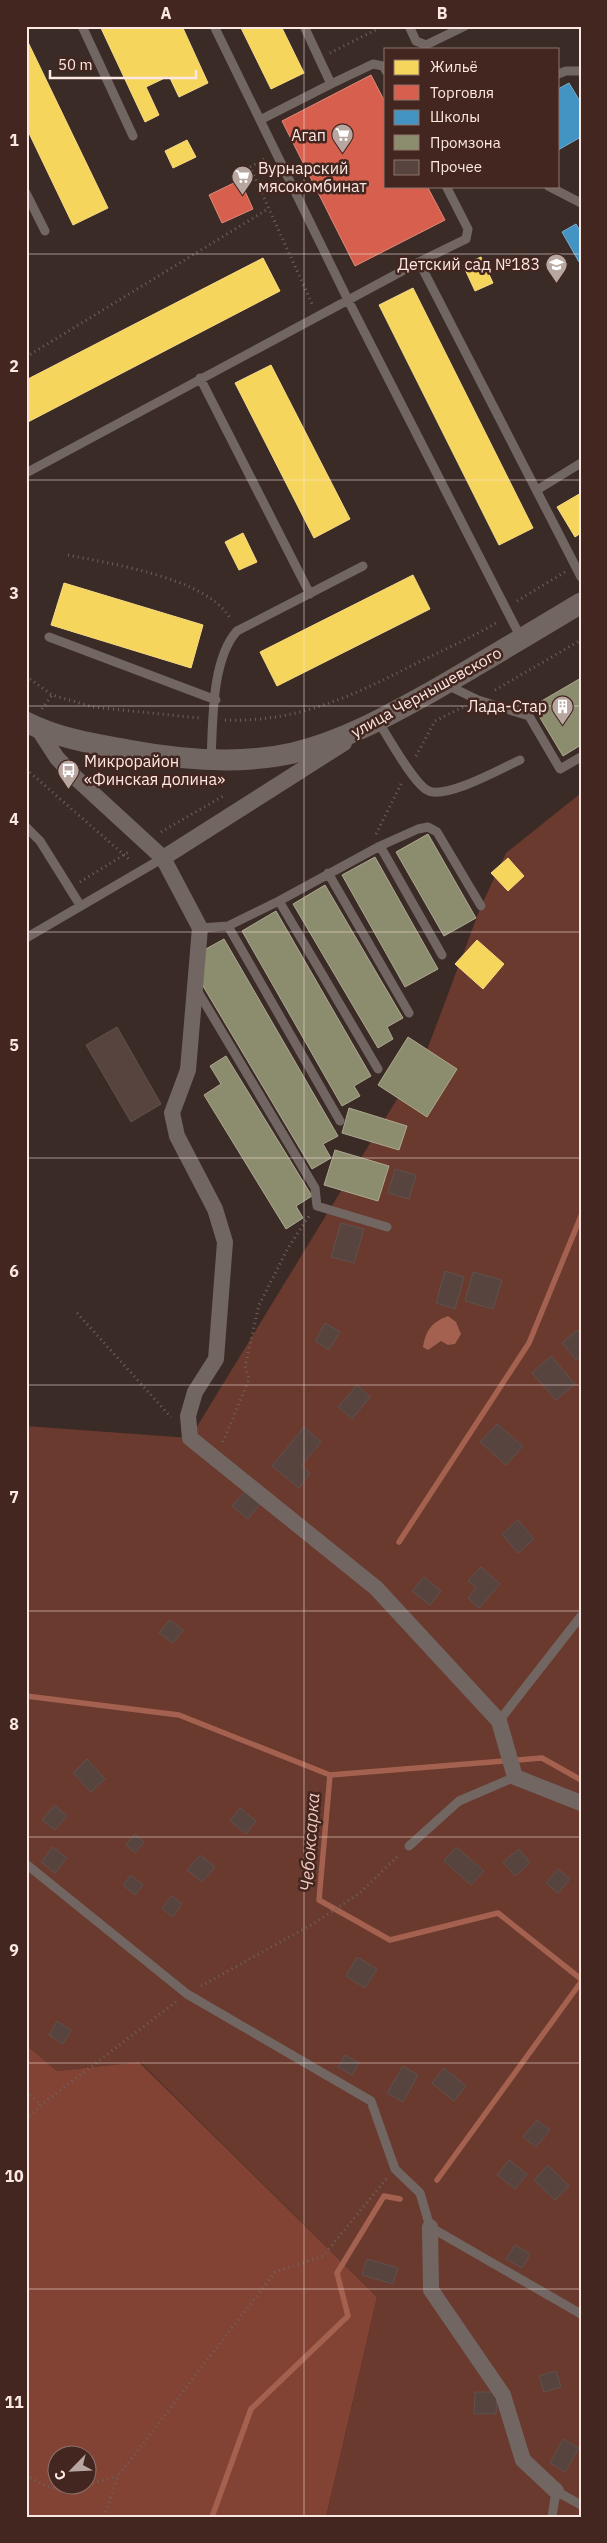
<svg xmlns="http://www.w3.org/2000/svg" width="607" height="2543" viewBox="0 0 607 2543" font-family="'IBM Plex Sans',sans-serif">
<rect width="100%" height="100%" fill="#3b2b27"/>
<path fill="#693a2d" d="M581 793V2517H326L377 2297 140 2062 57 2071 26 2045V1426L190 1438 427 1050 481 906 506 853Z"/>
<path fill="#834334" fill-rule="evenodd" d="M26 2045 57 2071 139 2062 377 2297 326 2517H26ZM58 2456H88V2486H58Z"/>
<path fill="#a5614f" d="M448 1316 456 1322 461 1334 455 1344 448 1345 441 1341 428 1350 423 1347C426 1330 432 1322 448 1316Z"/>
<path fill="#f6d55c" stroke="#f8db84" d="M100 26H182L208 83 179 97 169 76 146 87 159 115 145 122Z
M240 26H281L304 73 271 89Z
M26 38 108 208 73 225 26 127Z
M187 140 196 157 173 168 165 151Z
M481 257 493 283 475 291 463 265Z
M263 258 280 291 26 423V380Z
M413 288 533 528 499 545 379 305Z
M271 365 350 519 314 538 235 383Z
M581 493V533L575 537 557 507Z
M243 533 257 562 239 570 225 542Z
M413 575 430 609 277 686 260 652Z
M64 583 203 625 191 668 51 625Z
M508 858 524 876 508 891 491 873Z
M477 940 504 964 483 989 455 964Z"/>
<path fill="#d6604d" stroke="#e1897a" d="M371 75 386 104V186H427L445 220 355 266 282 121Z
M240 180 253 209 222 223 209 195Z"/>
<path fill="#4393c3" stroke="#7aaccd" d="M569 83 581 103V137L558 150V89Z
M576 224 581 232V261L579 262 562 232Z"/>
<path fill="#8c8c6e" stroke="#aea891" d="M581 678V745L563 756 533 706Z
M428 834 476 918 444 936 396 852Z
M375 857 438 969 405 987 342 875Z
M325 885 403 1018 387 1027 393 1039 378 1048 293 904Z
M276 911 371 1076 354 1086 360 1096 342 1106 242 931Z
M224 939 338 1136 323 1144 331 1158 312 1169 200 981 204 950Z
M408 1037 457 1069 427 1117 378 1085Z
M226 1056 312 1196 296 1206 303 1218 286 1229 204 1095 221 1084 210 1066Z
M349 1108 407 1126 399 1150 342 1133Z
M335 1150 389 1166 378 1201 324 1185Z"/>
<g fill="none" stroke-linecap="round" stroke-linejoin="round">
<path stroke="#a5614f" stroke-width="5.5" d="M399 1542 529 1343 581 1216
M26 1696 179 1715 330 1775 319 1900 390 1940 498 1913 581 1979
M330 1775 542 1758 581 1780
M437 2180 581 1982
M212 2517 251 2409 348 2316 337 2273 384 2196 400 2199"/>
</g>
<path fill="#58443e" stroke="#5f514e" d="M117 1027 161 1104 131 1122 86 1045Z
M395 1169 416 1175 409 1199 388 1193Z
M341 1223 364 1229 354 1263 331 1257Z
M445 1271 464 1277 455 1309 436 1303Z
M473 1272 502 1280 493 1309 465 1301Z
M325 1323 340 1332 329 1350 315 1341Z
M577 1330 581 1334V1356L576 1360 562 1343Z
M551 1356 575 1384 556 1400 532 1373Z
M357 1385 370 1397 352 1419 338 1407Z
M497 1424 523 1446 506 1465 480 1442Z
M304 1427 321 1442 301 1466 310 1473 299 1488 272 1466Z
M245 1491 260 1504 248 1519 232 1506Z
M518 1520 534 1539 518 1553 502 1534Z
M481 1567 500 1584 479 1608 468 1598 476 1588 468 1581Z
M424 1577 441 1591 430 1605 412 1591Z
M170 1620 183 1630 173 1643 159 1633Z
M87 1759 105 1779 91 1792 73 1773Z
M54 1805 67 1816 55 1830 42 1820Z
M240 1808 256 1821 246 1834 230 1821Z
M135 1834 144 1842 135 1853 126 1845Z
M53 1847 67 1858 55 1873 41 1862Z
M456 1847 484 1871 471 1885 444 1861Z
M519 1849 530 1863 515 1876 503 1862Z
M200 1855 215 1867 202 1882 187 1870Z
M558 1869 570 1879 558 1893 546 1883Z
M131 1875 143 1885 135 1895 123 1885Z
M172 1896 182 1904 173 1917 162 1908Z
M357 1957 377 1969 365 1988 346 1976Z
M57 2021 71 2030 63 2044 49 2035Z
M345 2055 359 2063 352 2075 338 2067Z
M403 2066 418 2075 403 2102 387 2093Z
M444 2068 466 2086 454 2101 432 2083Z
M537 2120 550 2130 536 2147 523 2137Z
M509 2160 527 2174 515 2189 497 2175Z
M548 2165 569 2186 555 2200 534 2180Z
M515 2245 530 2254 522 2268 506 2259Z
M367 2259 398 2268 393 2284 362 2275Z
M556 2371 561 2387 544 2392 539 2376Z
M475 2392H497L496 2414H474Z
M563 2439 579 2448 565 2472 550 2463Z"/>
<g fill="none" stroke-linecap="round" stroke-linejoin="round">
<path stroke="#6f625e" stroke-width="3" stroke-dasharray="1 4" stroke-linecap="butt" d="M330 53 383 26
M264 159 250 167 313 306
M26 357 268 209
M68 555C111 564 209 578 231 620
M517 601 565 572
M26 676 52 695 93 707 199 718
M495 690 581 640
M42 709 52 695
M225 720C300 723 358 693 423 660 448 648 474 636 498 622
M416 756 435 721 463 707
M26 769 131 861
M161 832 225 795
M376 834 401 784
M80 882 130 851
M77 1313 171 1417
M223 1442 249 1379 245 1366 259 1305 288 1248 309 1216
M201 1986 311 1925 360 1893 399 1855
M26 2092 41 2105
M26 2120 41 2105 177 2001
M26 2475C49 2489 59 2493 86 2486
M88 2485 117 2476
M104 2517 118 2476 275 2272 323 2256 387 2178"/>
<path stroke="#726663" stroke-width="9" d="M82 26 133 136
M214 26 348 300 521 638
M409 26 416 41 426 45 465 26
M558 74 566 71H581
M331 84 373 64 383 66 386 71
M260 120 331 84 304 26
M548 186 581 203
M26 193 45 231
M419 262 466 239 468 229 446 186
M200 378 310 594
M26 473 419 262 581 577
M537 490 581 463
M49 637 216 700
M447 685 478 700 529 716 560 769 581 757
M378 721C388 737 413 782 427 790 444 801 502 768 520 760
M211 760C213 723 211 660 237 631L363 566
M26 827 40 841 80 905
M380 846 442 955
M328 873 409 1013
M279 901 378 1069
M228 926 340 1121
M200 928 228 926 279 901 380 846 418 829 428 827 437 832 481 906
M26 938 163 858
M197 990 315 1188 317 1206 387 1227
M499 1721 581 1616
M409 1846 459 1801 515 1777
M26 1864 187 1994 371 2101 395 2169 420 2193 430 2227 581 2314
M552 2517 556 2491 581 2505"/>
<path stroke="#726663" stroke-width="16" d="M37 727 57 758 76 778 163 858 200 928 188 1070 172 1113 177 1136 215 1209 225 1242 216 1359 195 1392 188 1416 190 1438 376 1588 499 1721 515 1777 581 1803
M163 858 344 743
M430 2227 431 2290 503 2395 523 2460 556 2491"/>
<path stroke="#726663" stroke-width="21" d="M26 722C57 738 94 744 128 750 182 760 240 765 293 753 343 741 386 717 431 692 481 663 531 633 581 603"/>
</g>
<path fill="none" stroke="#fce8e3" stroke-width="1" stroke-opacity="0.55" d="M304 26V2517M26 254H581M26 480H581M26 706H581M26 932H581M26 1158H581M26 1385H581M26 1611H581M26 1837H581M26 2063H581M26 2289H581"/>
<defs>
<symbol id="supermarket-pin" viewBox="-11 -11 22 30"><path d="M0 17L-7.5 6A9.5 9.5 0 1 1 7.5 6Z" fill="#b8a6a1" stroke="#43261f"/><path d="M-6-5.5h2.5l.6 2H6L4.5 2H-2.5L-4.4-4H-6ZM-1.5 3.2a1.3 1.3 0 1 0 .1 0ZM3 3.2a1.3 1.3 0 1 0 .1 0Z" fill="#fff"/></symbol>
<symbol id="school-pin" viewBox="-11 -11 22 30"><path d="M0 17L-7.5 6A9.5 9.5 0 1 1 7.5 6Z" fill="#b8a6a1" stroke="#43261f"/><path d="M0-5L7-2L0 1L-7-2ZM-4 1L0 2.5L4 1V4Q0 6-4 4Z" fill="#fff"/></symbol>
<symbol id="building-pin" viewBox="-11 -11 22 30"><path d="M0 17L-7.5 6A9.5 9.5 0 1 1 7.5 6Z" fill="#b8a6a1" stroke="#43261f"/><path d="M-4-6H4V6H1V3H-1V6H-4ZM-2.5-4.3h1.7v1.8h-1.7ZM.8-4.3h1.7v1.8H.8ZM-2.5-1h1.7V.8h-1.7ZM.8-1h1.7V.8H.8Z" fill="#fff"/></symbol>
<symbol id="bus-pin" viewBox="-11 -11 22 30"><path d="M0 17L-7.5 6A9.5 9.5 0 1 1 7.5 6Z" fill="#b8a6a1" stroke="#43261f"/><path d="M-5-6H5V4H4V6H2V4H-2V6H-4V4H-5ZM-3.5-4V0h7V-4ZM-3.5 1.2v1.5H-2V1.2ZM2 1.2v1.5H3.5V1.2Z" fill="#fff"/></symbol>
</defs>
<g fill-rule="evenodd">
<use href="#supermarket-pin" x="330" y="122" width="25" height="34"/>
<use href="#supermarket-pin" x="230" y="164" width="25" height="34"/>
<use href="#school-pin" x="544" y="252" width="25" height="34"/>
<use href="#building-pin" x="550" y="694" width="25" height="34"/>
<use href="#bus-pin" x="56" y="758" width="25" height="34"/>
</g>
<g text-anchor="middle" stroke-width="5" stroke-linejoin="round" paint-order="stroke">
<g font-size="16" fill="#fce8e3" stroke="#43261f" text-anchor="end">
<text x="326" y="141">Агап</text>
<text x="258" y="174" text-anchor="start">Вурнарский<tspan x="258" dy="18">мясокомбинат</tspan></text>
<text x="540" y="270">Детский сад №183</text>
<text x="547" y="712">Лада-Стар</text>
<text x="84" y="767" text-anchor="start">Микрорайон<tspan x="84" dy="18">«Финская долина»</tspan></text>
</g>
<g font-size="16" fill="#fce8e3" stroke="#43261f">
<text transform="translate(426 692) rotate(-29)" y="6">улица Чернышевского</text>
</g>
<g font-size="18" font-style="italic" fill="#f2c7bc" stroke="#43261f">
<text transform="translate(310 1842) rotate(-86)" y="6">Чебоксарка</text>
</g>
</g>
<rect width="607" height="2543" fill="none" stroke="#43261f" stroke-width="55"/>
<rect x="384" y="48" width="175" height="140" fill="#43261f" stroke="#8d746d"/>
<rect x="394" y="60" width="25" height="15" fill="#f6d55c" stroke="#8d746d"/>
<text x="430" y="72" font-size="15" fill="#fce8e3">Жильё</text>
<rect x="394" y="85" width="25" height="15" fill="#d6604d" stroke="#8d746d"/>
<text x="430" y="98" font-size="15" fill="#fce8e3">Торговля</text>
<rect x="394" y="110" width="25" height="15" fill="#4393c3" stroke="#8d746d"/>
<text x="430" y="122" font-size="15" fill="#fce8e3">Школы</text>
<rect x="394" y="135" width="25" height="15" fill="#8c8c6e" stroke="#8d746d"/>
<text x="430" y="148" font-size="15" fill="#fce8e3">Промзона</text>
<rect x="394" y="160" width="25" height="15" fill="#58443e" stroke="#8d746d"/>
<text x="430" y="172" font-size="15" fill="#fce8e3">Прочее</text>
<g transform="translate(72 2470) rotate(246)"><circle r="24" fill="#43261f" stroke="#8d746d"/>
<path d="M0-4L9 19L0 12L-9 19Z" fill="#b8a6a1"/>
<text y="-8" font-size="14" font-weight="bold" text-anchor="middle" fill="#fce8e3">С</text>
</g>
<path d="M50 70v8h146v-8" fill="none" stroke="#fce8e3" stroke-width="2.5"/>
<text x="58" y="70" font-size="15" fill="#fce8e3" stroke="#43261f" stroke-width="4" paint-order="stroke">50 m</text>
<rect x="28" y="28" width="552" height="2488" fill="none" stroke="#fce8e3" stroke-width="2"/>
<g font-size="16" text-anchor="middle" font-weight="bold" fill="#fce8e3">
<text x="166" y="19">A</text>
<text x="442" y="19">B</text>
<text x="14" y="146">1</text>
<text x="14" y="372">2</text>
<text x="14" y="599">3</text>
<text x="14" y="825">4</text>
<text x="14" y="1051">5</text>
<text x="14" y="1277">6</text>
<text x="14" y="1503">7</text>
<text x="14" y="1730">8</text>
<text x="14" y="1956">9</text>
<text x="14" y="2182">10</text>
<text x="14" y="2408">11</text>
</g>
</svg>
